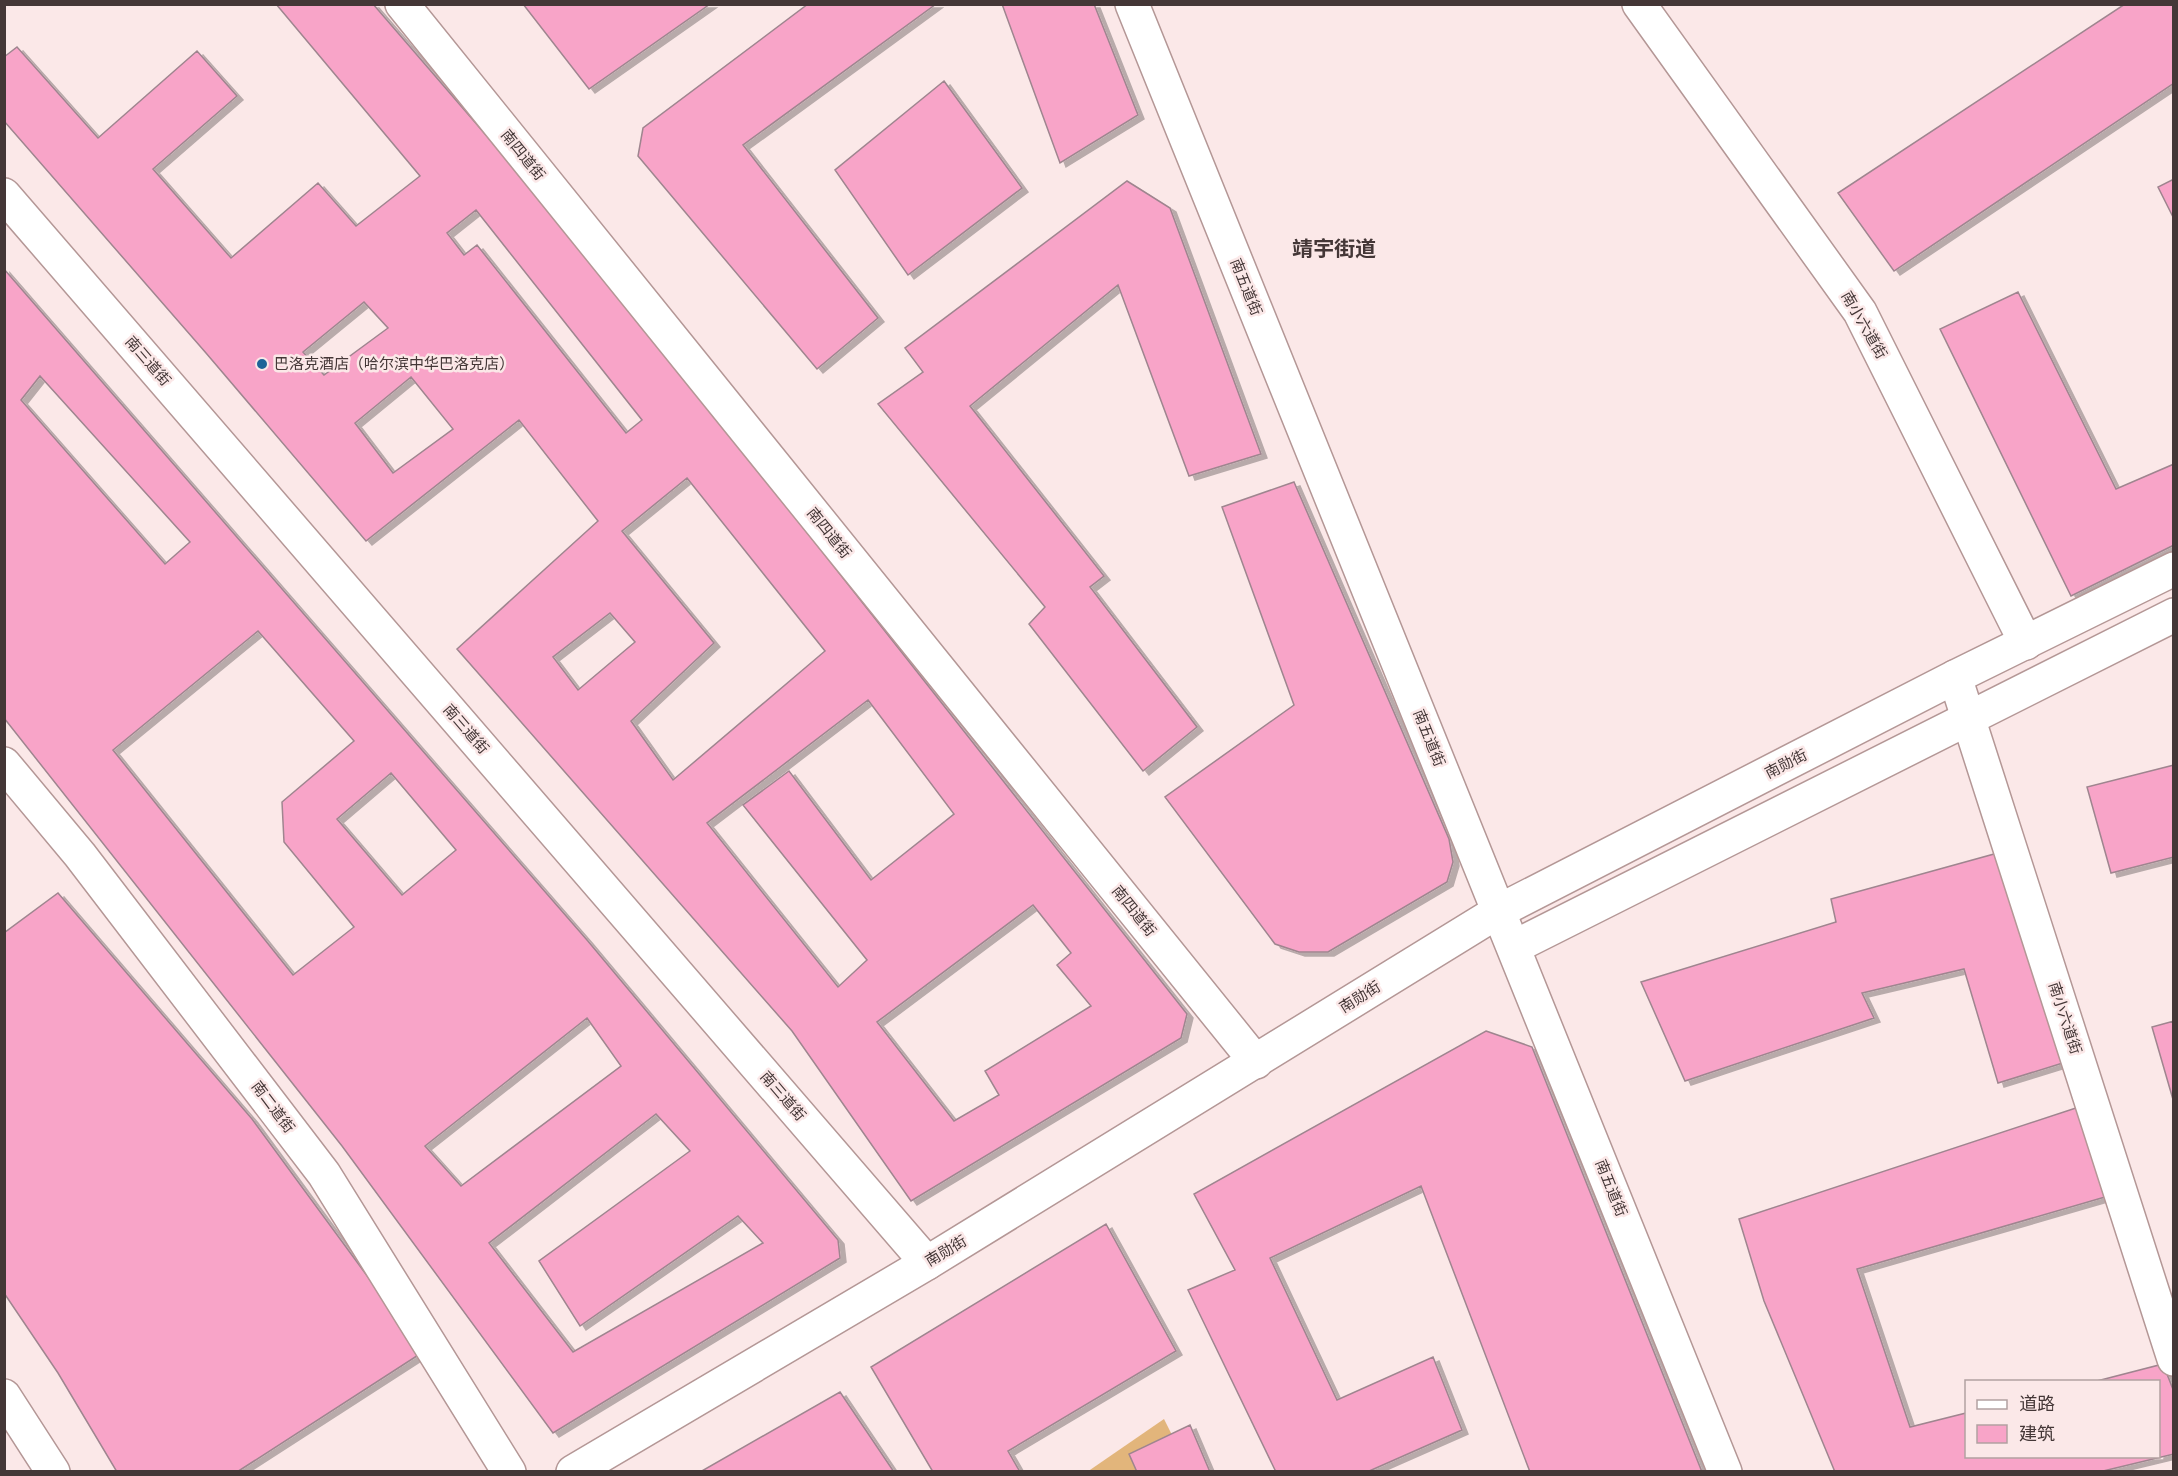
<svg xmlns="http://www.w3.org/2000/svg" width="2178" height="1476" viewBox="0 0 2178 1476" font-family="Montserrat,'Noto Sans SC',sans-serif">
<defs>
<filter id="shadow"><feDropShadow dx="6" dy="4" stdDeviation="0" flood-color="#0004"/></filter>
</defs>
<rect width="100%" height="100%" fill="#fbe8e8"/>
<path fill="#e2b57b" d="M1164 1419 1190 1471 1087 1472Z"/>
<path fill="#f8a4c8" stroke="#9f858f" stroke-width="1.5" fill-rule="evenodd" filter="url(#shadow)" d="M276 4H373L574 237 1187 1014 1181 1038 911 1201 792 1031 457 649 598 521 519 420 366 541 206 353 4 121V57L17 47 98 138 197 51 237 96 153 169 231 258 318 183 356 226 420 176ZM476 210 642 420 626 433 477 245 464 255 447 233ZM364 302 388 328 324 375 303 352ZM411 377 453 429 393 473 355 423ZM687 478 825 651 673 780 631 721 714 643 622 531ZM610 613 635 642 578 690 553 657ZM868 700 954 814 871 880 789 771 743 805 867 960 838 987 707 823ZM1033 905 1071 953 1057 965 1091 1006 985 1071 999 1095 954 1121 877 1022Z
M523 4H710L589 89Z
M808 4H936L743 145 878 318 817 369 638 156 643 128Z
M1002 4H1094L1138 115 1060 163Z
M2125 4H2174V83L1894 271 1838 193Z
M944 81 1022 188 908 275 835 170Z
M2174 179V219L2158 187Z
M1127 181 1170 208 1261 454 1189 476 1118 285 970 406 1104 576 1090 587 1197 727 1143 771 1029 624 1045 607 878 404 923 372 905 348Z
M4 269 587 940 838 1240 840 1258 553 1433 342 1146 4 718ZM40 376 190 542 165 564 21 400ZM258 631 354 741 282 802 284 842 354 927 293 975 113 750ZM391 773 456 850 402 895 337 819ZM587 1018 621 1066 461 1186 425 1146ZM656 1114 690 1151 539 1261 580 1326 738 1216 763 1243 573 1352 489 1243Z
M2018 292 2116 489 2174 464V545L2071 596 1940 329Z
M1294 482 1449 839 1453 862 1447 882 1328 952H1299L1275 944 1165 797 1294 705 1222 507Z
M2174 765V857L2111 873 2087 787Z
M2005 851 2066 1062 1998 1083 1964 969 1862 993 1874 1018 1685 1081 1641 982 1836 922 1831 899Z
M58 893 252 1119 423 1352 237 1472H117L58 1373 4 1293V933Z
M2174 1021V1103L2152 1027Z
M1486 1031 1532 1047 1702 1472H1530L1421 1186 1270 1258 1337 1400 1433 1357 1462 1430 1367 1472H1276L1188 1290 1235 1270 1194 1194Z
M2082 1106 2105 1197 1857 1269 1910 1427 1966 1413V1456H2158V1382H2093L2163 1364 2174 1392V1454L2099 1472H1835L1764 1301 1739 1219Z
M1106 1224 1176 1351 1008 1451 1020 1472H933L871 1367Z
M840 1392 894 1472H700Z
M1190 1425 1210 1472H1137L1129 1454Z"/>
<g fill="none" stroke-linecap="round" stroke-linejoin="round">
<defs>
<path id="minor" d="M402 4 1256 1062
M1132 4 1725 1472
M1639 4 1860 312 2026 643
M4 195 927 1263
M1955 677 2174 1359
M4 764 80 855 324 1174 509 1472
M4 1396 53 1472"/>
<path id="major" d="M1514 947 2174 615
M573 1472 927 1263 1499 911 1955 677 2174 569"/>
</defs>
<use href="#minor" stroke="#b49796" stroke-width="36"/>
<use href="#major" stroke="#b49796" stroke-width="36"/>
<use href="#minor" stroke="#fff" stroke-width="33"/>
<use href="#major" stroke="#fff" stroke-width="33"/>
</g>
<circle fill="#1f6498" stroke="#fbe8e8" stroke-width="2" cx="262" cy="364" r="6"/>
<g text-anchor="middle" stroke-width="5" stroke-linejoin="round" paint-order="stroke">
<g font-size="15" fill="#443737" stroke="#fbe8e8">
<text transform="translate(523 155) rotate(51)" y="5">南四道街</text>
<text transform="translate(1246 287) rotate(68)" y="5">南五道街</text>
<text transform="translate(1864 325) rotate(60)" y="5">南小六道街</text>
<text transform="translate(148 361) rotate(49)" y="5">南三道街</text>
<text transform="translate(829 533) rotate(51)" y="5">南四道街</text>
<text transform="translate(466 729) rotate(49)" y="5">南三道街</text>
<text transform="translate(1429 738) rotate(68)" y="5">南五道街</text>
<text transform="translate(1786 764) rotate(-27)" y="5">南勋街</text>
<text transform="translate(1134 911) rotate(51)" y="5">南四道街</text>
<text transform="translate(1360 997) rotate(-32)" y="5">南勋街</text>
<text transform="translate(2065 1018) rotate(72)" y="5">南小六道街</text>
<text transform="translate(783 1096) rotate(49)" y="5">南三道街</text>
<text transform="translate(273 1107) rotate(53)" y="5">南二道街</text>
<text transform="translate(1611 1188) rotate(68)" y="5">南五道街</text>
<text transform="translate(946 1251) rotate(-31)" y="5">南勋街</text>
</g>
<g font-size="15" fill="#443737" stroke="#fbe8e8" text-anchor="start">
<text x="274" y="369">巴洛克酒店（哈尔滨中华巴洛克店）</text>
</g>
<g font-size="21" font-weight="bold" fill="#443737" stroke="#fbe8e8">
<text x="1334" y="256">靖宇街道</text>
</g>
</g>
<rect width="2178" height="1476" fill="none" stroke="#443737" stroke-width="12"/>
<rect x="1965" y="1380" width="195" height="78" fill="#fbe8e8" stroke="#b2a1a1" stroke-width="1.5"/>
<rect x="1977" y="1400" width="30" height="9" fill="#ffffff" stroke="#b2a1a1" stroke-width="1.5"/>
<text x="2019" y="1410" font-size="18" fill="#443737">道路</text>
<rect x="1977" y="1425" width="30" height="18" fill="#f8a4c8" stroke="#b2a1a1" stroke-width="1.5"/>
<text x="2019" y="1440" font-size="18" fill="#443737">建筑</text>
</svg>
